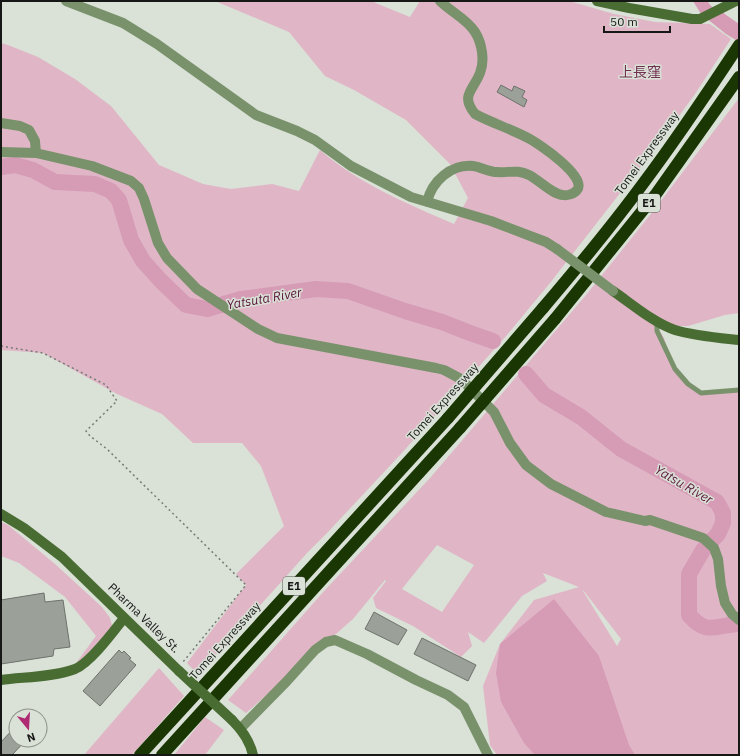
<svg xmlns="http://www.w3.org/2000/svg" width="740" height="756" viewBox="0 0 740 756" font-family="'IBM Plex Sans','Noto Sans JP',sans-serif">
<rect width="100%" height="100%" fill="#dae1d7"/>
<path fill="#e0b6c7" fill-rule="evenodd" d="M215 1H372L378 4 410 17 420 1H569L614 14 655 22 710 24 731 39 695 94 663 138 550 283 507 335 400 455 328 532 307 553 198 675 187 663 246 585 236 574 284 526 261 466 242 443H193L162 414 117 394 43 353 1 350V43L8 45 38 57 75 79 111 106 159 165 203 184 231 189 272 184 299 191 320 150C359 184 408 204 454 224L468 198 450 164 406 120 354 90 325 76 289 32Z
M739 98V313L725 315 688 326H657L664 338 675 369 701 393 739 391V755H497L490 745 483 686 500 644 534 600 579 587 543 573 547 581 522 596 484 643 468 632 472 646 461 657 413 626 376 608 373 598 386 581 385 580 353 619 246 713 228 700 325 590 430 478 586 295 654 210ZM437 545 474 565 442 612 402 589ZM583 590 621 639 617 646 583 591Z
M1 522 8 525 55 564 102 607 110 618 113 629 74 666 96 636 65 597 19 563 1 556Z
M159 668 184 696 132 755H84Z
M205 717 224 730 205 755H174Z"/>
<path fill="#d69bb5" d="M693 1H707L712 7 722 12 739 24V42L726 34 701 14Z
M554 599 599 656 629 745 635 755H535L524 743 501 702 496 673 500 644Z"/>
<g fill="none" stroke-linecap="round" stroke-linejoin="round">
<path stroke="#d69bb5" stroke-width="16" d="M1 167 15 165 33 170 55 182 95 184 111 191 119 200 131 240 143 261 161 281 186 305 207 309 241 299 316 289 348 291 405 311 442 322 470 333 493 341
M526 374 544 395 581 417 621 449 717 502 723 513V523L718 534 703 550 689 574V615C707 636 715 625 739 624"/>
</g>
<path fill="#9ba198" stroke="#6d726a" d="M501 85 512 91 514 86 525 91 522 97 527 100 524 107 497 92Z
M44 593 45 602 63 600 70 647 54 649 53 656 1 664V600Z
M374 612 407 630 398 645 365 629Z
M422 638 476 665 468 681 414 654Z
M119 650 122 653 124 651 131 658 129 659 136 665 100 706 83 691Z
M16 726V740H26L12 755H1V742Z"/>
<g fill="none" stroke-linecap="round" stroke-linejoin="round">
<path stroke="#767b75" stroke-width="1.5" stroke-dasharray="2 3" stroke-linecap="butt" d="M1 346 43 353 106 385 117 401 86 431 90 436 107 449 246 585 183 662"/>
<path stroke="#79926c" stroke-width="5" d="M657 322V331L675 369 688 384 701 393 739 390"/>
<path stroke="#79926c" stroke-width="10" d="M66 1 123 23 157 44 256 115 297 131 315 140 351 166 411 197 491 221 546 242 557 249
M1 123 20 126 29 130 35 141 36 153
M1 152 36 153 92 166 131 181 139 188 144 199 158 243 167 258 197 289 258 329 277 338 436 368 444 370 461 379 494 412 510 443 526 465 551 484 606 512 645 521 650 520 703 538 714 548 718 559 721 586 725 603 732 614 739 620
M427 202C432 181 451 164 473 166 481 167 489 172 497 172 509 173 517 169 529 175 539 180 553 195 563 195 567 196 574 194 577 190 588 177 538 143 528 138 511 129 492 123 475 114 460 95 473 91 480 73 485 61 482 43 475 32 467 19 451 12 440 1
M240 729 287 681 315 650 326 642 335 640 367 654 416 680 448 695 464 707 488 755"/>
<path stroke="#496c33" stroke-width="10" d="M597 1 629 8 692 19H700L736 1
M613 291C632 304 654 323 675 330 694 336 720 338 739 340
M1 514 24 528 62 557 179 671
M1 680C23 677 55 677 75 669 91 662 113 632 124 618
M232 720C242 730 250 741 253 755"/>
<path stroke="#193603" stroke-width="12" d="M543 308C577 268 611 227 642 185 676 140 708 92 739 45
M555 319 656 194 739 77
M140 755 448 418
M162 755 460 428"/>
<path stroke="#79926c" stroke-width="10" d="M557 249 613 291"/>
<path stroke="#496c33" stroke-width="10" d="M179 671 232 720"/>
<path stroke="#193603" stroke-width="12" d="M448 418 543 308
M460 428 555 319"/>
</g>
<g text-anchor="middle" stroke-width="3" stroke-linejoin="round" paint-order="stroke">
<g fill="#dae1d7" stroke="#51544f" stroke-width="1">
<rect x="638" y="194" width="22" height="18" rx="3"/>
<rect x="283" y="577" width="22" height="18" rx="3"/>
</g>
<g font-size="11" font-weight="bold" fill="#161815">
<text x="649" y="207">E1</text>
<text x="294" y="590">E1</text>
</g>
<g font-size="12" fill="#161815" stroke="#dae1d7">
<text transform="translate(647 153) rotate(-54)" y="4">Tomei Expressway</text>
<text transform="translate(443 402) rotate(-48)" y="4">Tomei Expressway</text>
<text transform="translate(144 618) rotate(44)" y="4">Pharma Valley St.</text>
<text transform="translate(225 641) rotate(-48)" y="4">Tomei Expressway</text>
</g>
<g font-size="13" font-style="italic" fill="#59153a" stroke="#dae1d7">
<text transform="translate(264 298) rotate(-10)" y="5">Yatsuta River</text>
<text transform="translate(684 484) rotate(30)" y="5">Yatsu River</text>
</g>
<g font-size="14" fill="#723051" stroke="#dae1d7">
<text x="640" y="77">上長窪</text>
</g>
</g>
<rect width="740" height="756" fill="none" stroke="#161815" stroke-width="4"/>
<g transform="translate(28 728) rotate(162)"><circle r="19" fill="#dae1d7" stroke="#8c9189"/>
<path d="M0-3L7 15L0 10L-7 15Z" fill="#ae2b74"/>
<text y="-6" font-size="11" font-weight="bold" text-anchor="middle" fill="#161815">N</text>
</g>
<path d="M604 26v6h66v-6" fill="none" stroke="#161815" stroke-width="2"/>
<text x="610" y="26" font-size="12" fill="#161815" stroke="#dae1d7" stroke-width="3" paint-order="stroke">50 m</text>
</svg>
